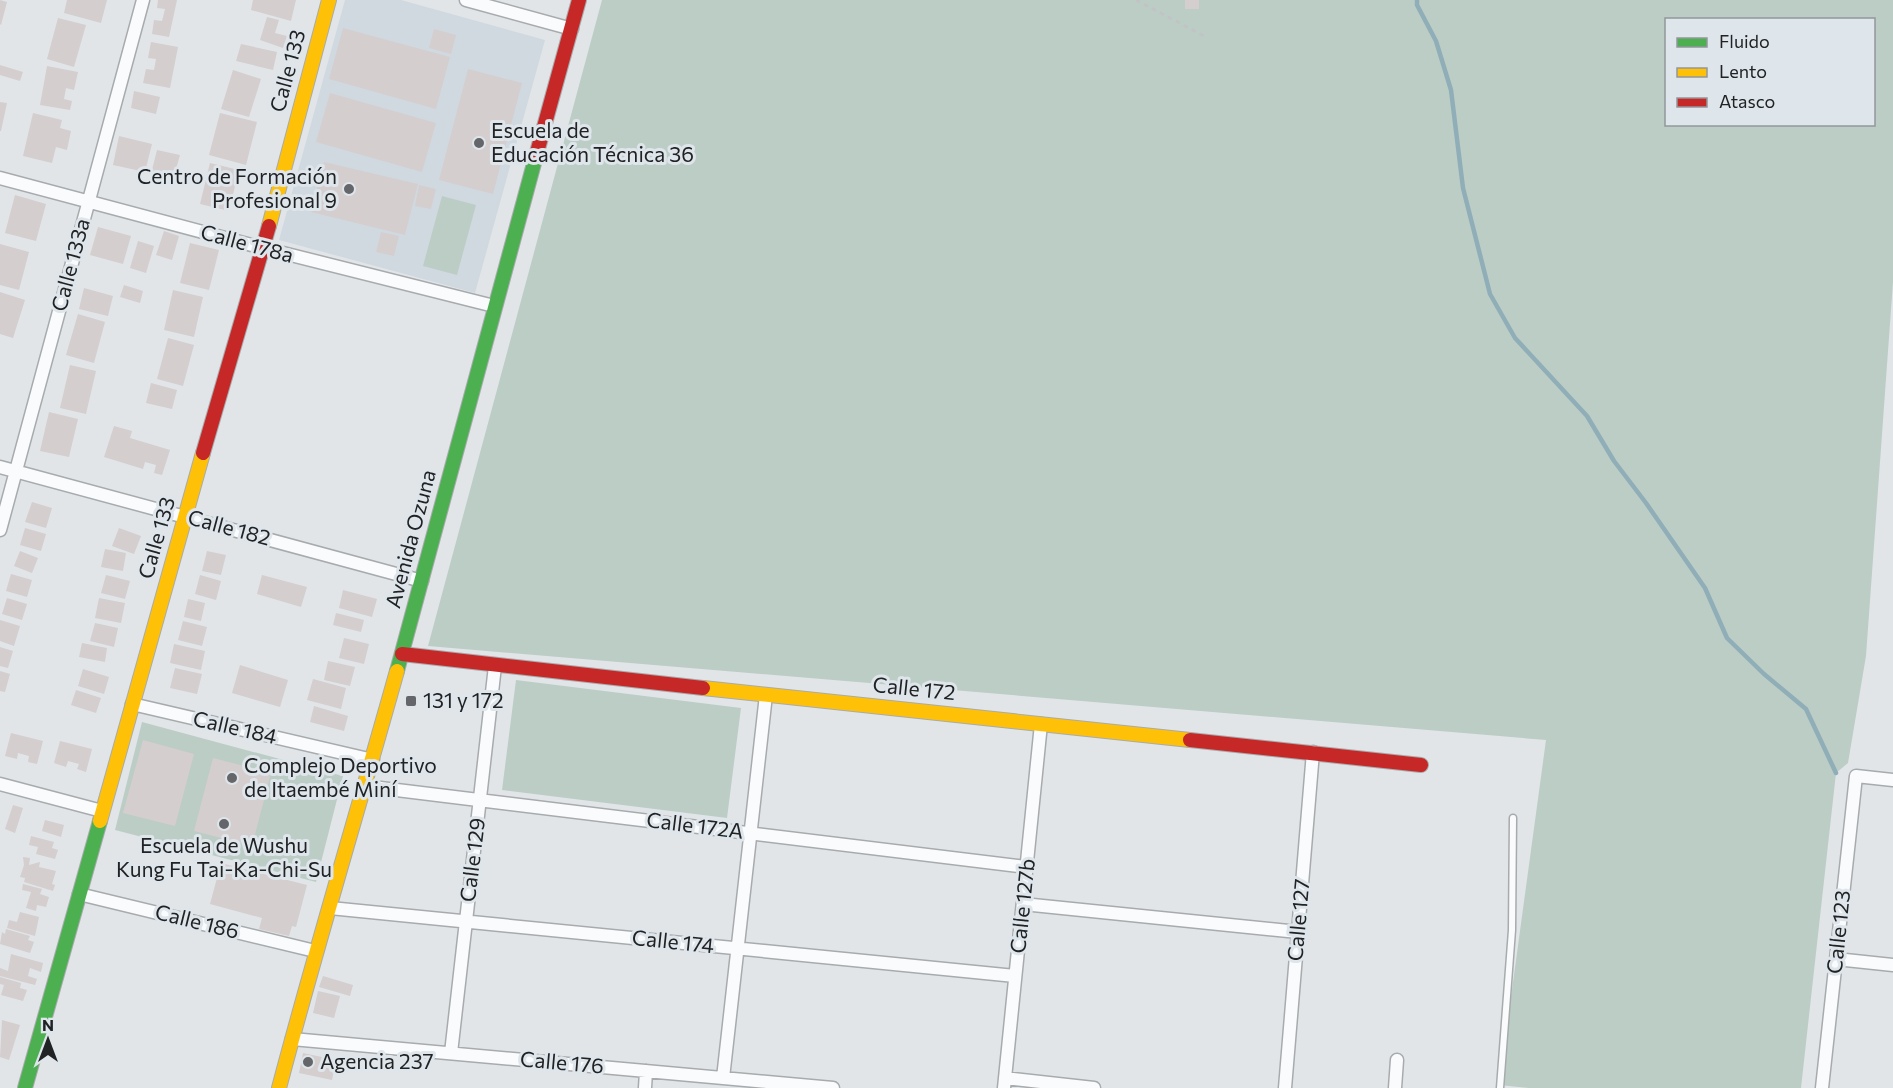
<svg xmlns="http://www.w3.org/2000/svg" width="1893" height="1088" viewBox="0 0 1893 1088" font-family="Commissioner,sans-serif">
<rect width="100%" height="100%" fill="#e1e5e8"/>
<path fill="#d0d9e0" d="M345 0H401L545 40 475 293 279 240Z"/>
<path fill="#bccdc6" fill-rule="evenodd" d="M602 0H1893V282L1866 656 1848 763 1836 773 1801 1088H1529L1499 1085 1546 740 428 646ZM1666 20H1874V124H1666Z
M442 196 476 205 457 275 423 266Z
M516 680 741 708 727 818 502 790Z
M142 722 343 776 316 882 115 830Z"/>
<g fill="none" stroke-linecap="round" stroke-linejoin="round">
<path stroke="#90aeb7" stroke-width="4.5" d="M1417 0V5L1436 41 1451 90 1463 188 1490 294 1515 338 1587 416 1614 461 1646 503 1705 588 1727 638 1764 674 1806 709 1836 773"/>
</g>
<path fill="#d4cecf" d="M0 0 7 2 1 25 0 24Z
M67 0H107L101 23 64 13Z
M158 0H177L169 37 152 34 154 20 162 21 165 9 157 8Z
M253 0H296L291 21 251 10Z
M1185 0H1199V9H1185Z
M267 17 279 20 275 33 287 36 283 48 260 40Z
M58 18 86 25 74 67 47 59Z
M343 28 450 57 436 109 329 79Z
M434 29 456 35 451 54 429 48Z
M151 42 178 47 170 88 143 83 146 69 154 70 156 59 148 58Z
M241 44 277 52 273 70 236 61Z
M0 65 23 72 20 81 0 75Z
M47 66 78 72 74 90 66 88 64 99 72 101 70 110 40 105Z
M468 69 522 83 493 194 439 180Z
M233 70 261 79 249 117 221 109Z
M134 91 160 97 156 114 131 108Z
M330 93 436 123 422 172 316 142Z
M0 102 7 103 1 131H0Z
M33 113 62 120 60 128 71 131 67 150 56 147 52 163 23 156Z
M220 113 257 122 246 165 209 155Z
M119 136 152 144 145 172 113 165Z
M157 150 180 155 172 183 150 178Z
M324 162 418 184 405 235 311 212Z
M210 163 239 170 229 211 200 204Z
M419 185 436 189 431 209 415 206Z
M15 195 46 204 36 241 5 233Z
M98 227 131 236 123 264 90 255Z
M164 231 179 236 172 260 156 255Z
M381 232 399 236 394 256 376 252Z
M138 241 154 246 146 273 130 268Z
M190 243 219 250 209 290 180 283Z
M0 244 29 252 19 290 0 285Z
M124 285 143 291 140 303 120 297Z
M84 288 113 296 108 316 79 309Z
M173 290 203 297 194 337 164 330Z
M0 292 25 300 13 338 0 334Z
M78 314 105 322 94 363 66 355Z
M168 338 194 345 183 386 157 379Z
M70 365 96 371 86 414 60 408Z
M151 383 177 390 172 409 146 403Z
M49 412 78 419 69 457 40 451Z
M114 426 132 431 130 438 170 450 162 475 154 473 156 465 145 462 143 469 104 457Z
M32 502 52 508 46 528 25 522Z
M25 528 46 534 41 551 20 545Z
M119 528 141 536 134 554 112 546Z
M105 549 126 553 123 571 101 567Z
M20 551 38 558 32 573 14 566Z
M207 551 226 555 221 575 202 571Z
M11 574 32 580 27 597 6 591Z
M106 575 130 581 125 599 101 593Z
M200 575 221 581 216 600 195 594Z
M262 575 307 587 301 607 257 594Z
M343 590 377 599 372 617 339 608Z
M7 598 27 604 22 620 2 614Z
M99 598 125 603 121 623 95 618Z
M188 599 205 603 201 621 184 617Z
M336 613 364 620 361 632 333 625Z
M0 620 20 626 14 646 0 641Z
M183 621 207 627 202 646 178 640Z
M95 623 118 628 114 647 90 641Z
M344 638 369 644 364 664 339 658Z
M82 643 107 648 105 662 79 657Z
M174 644 205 651 201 670 170 663Z
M0 647 13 651 8 668 0 666Z
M328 661 355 667 350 686 324 680Z
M240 665 288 680 280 707 232 693Z
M175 668 202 674 197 694 170 688Z
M83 669 109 677 104 694 78 686Z
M0 671 10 674 5 692 0 691Z
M313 679 346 688 341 709 307 700Z
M76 690 101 698 96 713 71 705Z
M314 706 348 716 344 731 310 722Z
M11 733 43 741 37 764 28 762 29 756 18 753 17 759 5 756Z
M143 740 194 754 175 826 123 813Z
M60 741 92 749 86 772 77 769 79 764 68 761 66 767 54 763Z
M213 758 271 773 252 846 194 831Z
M13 805 23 808 15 833 5 829Z
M45 820 64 825 61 837 42 831Z
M31 836 54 842 52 848 58 850 55 859 36 854 38 847 29 845Z
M23 857 30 858 29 865 40 862 39 867 56 871 52 884 55 885 53 891 24 882 25 878 20 877 24 865Z
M221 863 307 885 296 927 292 926 289 936 259 929 262 918 210 904Z
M23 884 42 889 40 894 49 897 46 907 37 905 36 911 26 908 31 892 22 890Z
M20 912 39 917 35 936 7 928 9 920 17 922Z
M6 929 30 936 28 940 34 942 30 953 0 944 2 932 5 934Z
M11 954 43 963 41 972 30 968 28 976 37 979 35 985 0 976V968L8 971Z
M323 976 353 985 350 996 319 987Z
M0 977 21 983 20 988 27 990 23 1001 1 995 4 985 0 984Z
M318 991 340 996 334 1018 313 1013Z
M2 1020 20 1025 9 1060 0 1057Z
M303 1053 336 1060 332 1080 299 1073Z"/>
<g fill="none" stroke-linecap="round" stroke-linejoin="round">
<defs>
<path id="lane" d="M1500 1088 1512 930 1513 818"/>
<path id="street" d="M466 0 572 29
M0 178 263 248 494 306
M0 467 422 581
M0 530 143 0
M132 704 373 760
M0 784 102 811
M364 786 1026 867
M79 894 315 951
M1023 904 1298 932
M330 908 1015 976
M1836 959 1893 965
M292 1039 833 1088
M451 1053 495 666
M723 1078 766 695
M1005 1078 1094 1088
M645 1088 646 1071
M1004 1088 1041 724
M1285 1088 1313 752
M1395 1088 1397 1060
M1822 1088 1856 776 1893 780"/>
<path id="fast" d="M397 671 536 156
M25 1088 100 821"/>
<path id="slow" d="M269 226 329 0
M703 688 1190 740
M100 821 203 453
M279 1088C316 948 358 810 397 671"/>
<path id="jam" d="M536 156 579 0
M203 453 269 226
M402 654 703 688
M1190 740 1421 765"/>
</defs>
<use href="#lane" stroke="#a8abad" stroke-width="9"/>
<use href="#street" stroke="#a8abad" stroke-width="15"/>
<use href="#fast" stroke="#a8abad" stroke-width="16"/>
<use href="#slow" stroke="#a8abad" stroke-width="16"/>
<use href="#jam" stroke="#a8abad" stroke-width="16"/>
<path stroke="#c1c3c4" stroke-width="3" stroke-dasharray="4.5 4.5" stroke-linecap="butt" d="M1136 0 1206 37"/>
<use href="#lane" stroke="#fafbfc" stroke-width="6"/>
<use href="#street" stroke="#fafbfc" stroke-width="12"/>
<use href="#fast" stroke="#4caf50" stroke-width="14"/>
<use href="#slow" stroke="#ffc107" stroke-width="14"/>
<use href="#jam" stroke="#c62828" stroke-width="14"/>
</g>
<g fill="#646669" stroke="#dee5eb" stroke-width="2">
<circle cx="479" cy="143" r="6"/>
<circle cx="349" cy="189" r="6"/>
<rect x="405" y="695" width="12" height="12" rx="3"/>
<circle cx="232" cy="778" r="6"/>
<circle cx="224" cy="824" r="6"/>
<circle cx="308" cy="1062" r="6"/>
</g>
<g text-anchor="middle" stroke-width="6" stroke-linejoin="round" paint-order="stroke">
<g font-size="21" fill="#202224" stroke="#dee5eb">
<text transform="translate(288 71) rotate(-75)" y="7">Calle 133</text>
<text transform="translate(247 244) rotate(15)" y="7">Calle 178a</text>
<text transform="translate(71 265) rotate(-75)" y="7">Calle 133a</text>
<text transform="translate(229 528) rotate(15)" y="7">Calle 182</text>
<text transform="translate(157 538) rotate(-74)" y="7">Calle 133</text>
<text transform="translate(411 539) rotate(-75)" y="7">Avenida Ozuna</text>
<text transform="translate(914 689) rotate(6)" y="7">Calle 172</text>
<text transform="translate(235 728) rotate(13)" y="7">Calle 184</text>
<text transform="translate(695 826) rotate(7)" y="7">Calle 172A</text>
<text transform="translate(473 860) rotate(-83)" y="7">Calle 129</text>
<text transform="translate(1023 906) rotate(-84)" y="7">Calle 127b</text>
<text transform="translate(1299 920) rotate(-85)" y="7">Calle 127</text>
<text transform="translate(197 922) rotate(14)" y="7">Calle 186</text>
<text transform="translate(1839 932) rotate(-84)" y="7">Calle 123</text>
<text transform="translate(673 942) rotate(6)" y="7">Calle 174</text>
<text transform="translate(562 1063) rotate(5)" y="7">Calle 176</text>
</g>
<g font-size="21" fill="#202224" stroke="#dee5eb" text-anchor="start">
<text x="491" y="138">Escuela de<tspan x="491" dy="24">Educación Técnica 36</tspan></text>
<text x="337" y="184" text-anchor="end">Centro de Formación<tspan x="337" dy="24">Profesional 9</tspan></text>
<text x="423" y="708">131 y 172</text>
<text x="244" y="773">Complejo Deportivo<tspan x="244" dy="24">de Itaembé Miní</tspan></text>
<text x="224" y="853" text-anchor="middle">Escuela de Wushu<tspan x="224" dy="24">Kung Fu Tai-Ka-Chi-Su</tspan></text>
<text x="320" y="1069">Agencia 237</text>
</g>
</g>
<rect x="1665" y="18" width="210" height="108" fill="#dee5eb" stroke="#92979b" stroke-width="1.5"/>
<rect x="1677" y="38" width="30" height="9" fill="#4caf50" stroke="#92979b" stroke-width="1.5"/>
<text x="1719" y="48" font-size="18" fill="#202224">Fluido</text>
<rect x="1677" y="68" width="30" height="9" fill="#ffc107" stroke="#92979b" stroke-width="1.5"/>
<text x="1719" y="78" font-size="18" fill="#202224">Lento</text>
<rect x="1677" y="98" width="30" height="9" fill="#c62828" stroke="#92979b" stroke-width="1.5"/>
<text x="1719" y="108" font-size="18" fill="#202224">Atasco</text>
<g transform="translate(48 1040)" stroke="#dee5eb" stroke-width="4.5" paint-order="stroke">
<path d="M0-4.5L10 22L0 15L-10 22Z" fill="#202224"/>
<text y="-9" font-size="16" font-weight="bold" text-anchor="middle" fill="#202224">N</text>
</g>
</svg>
